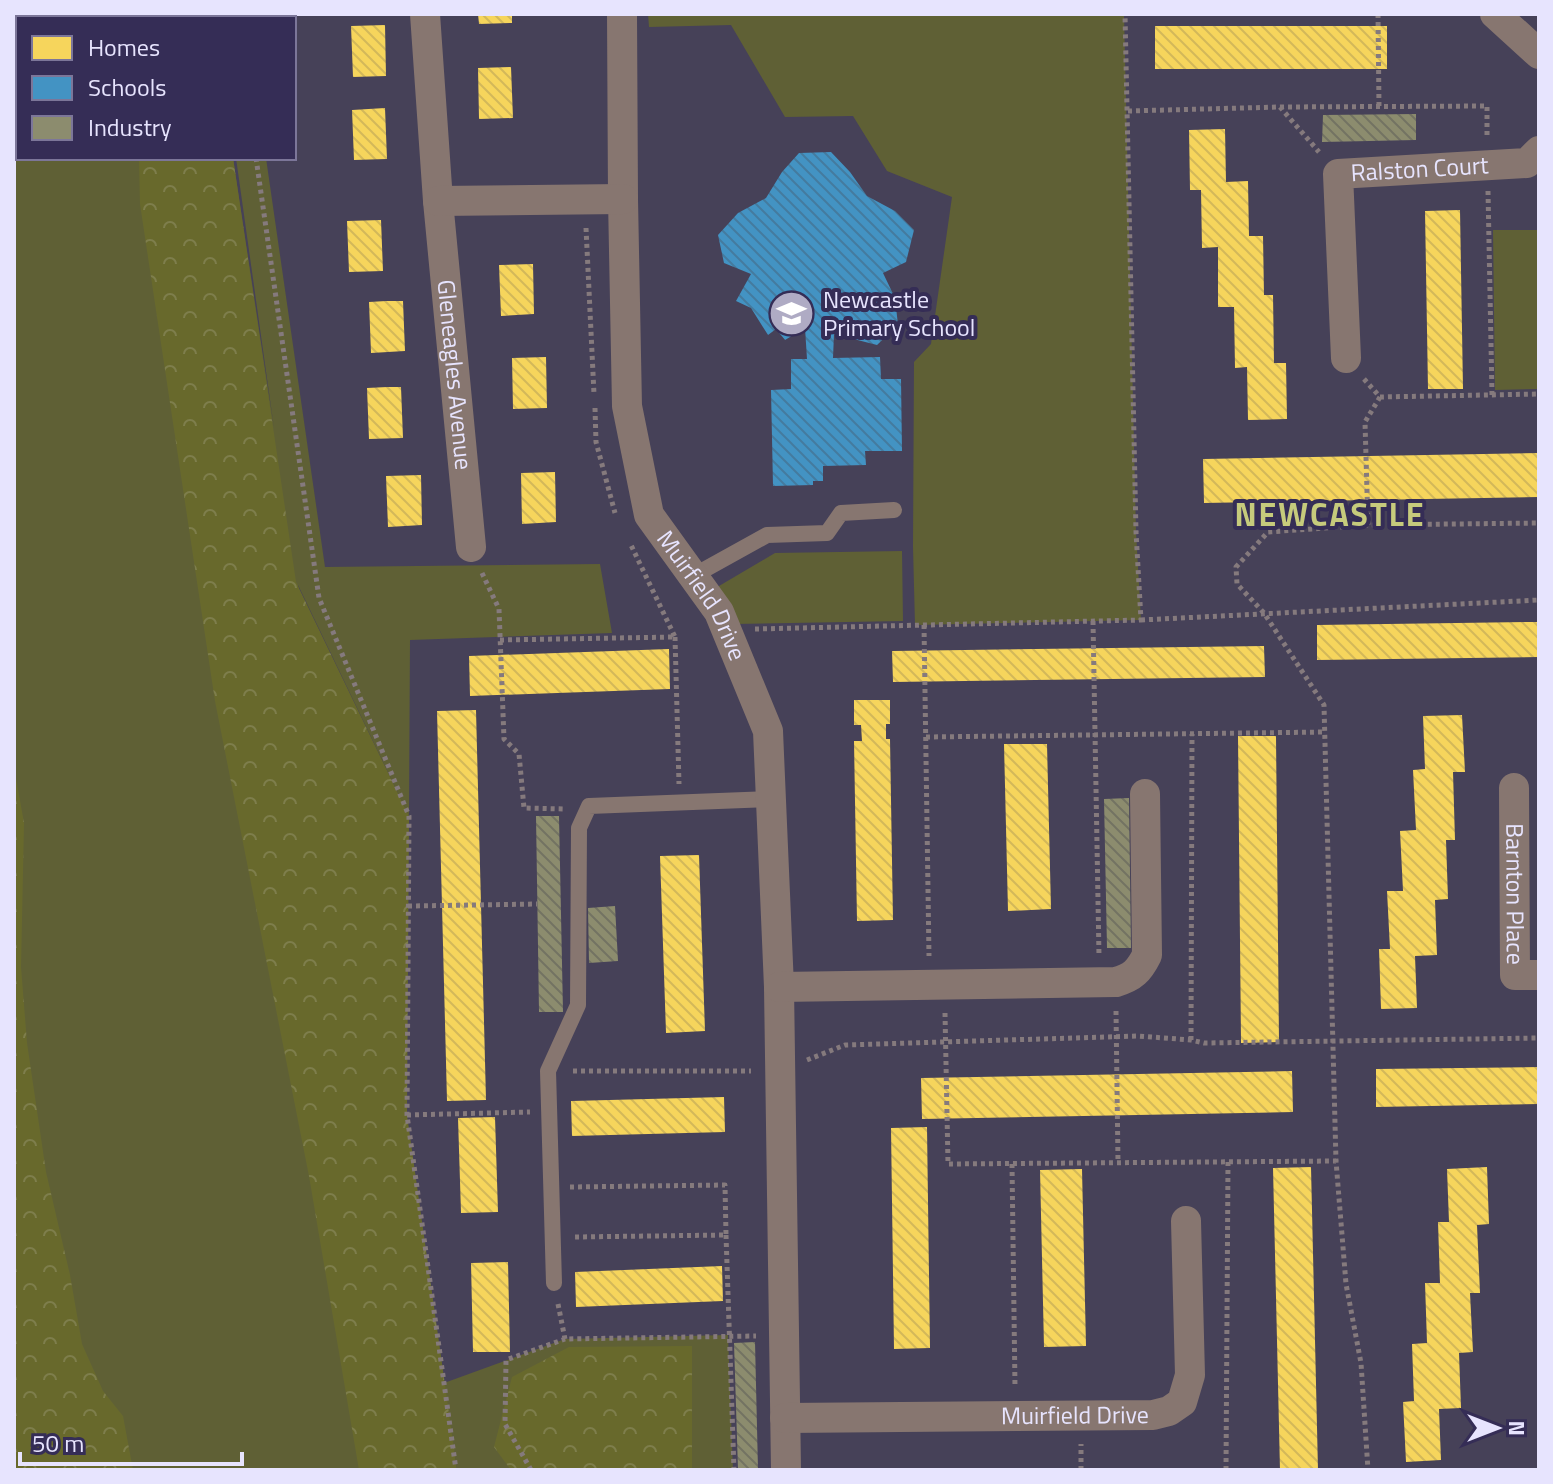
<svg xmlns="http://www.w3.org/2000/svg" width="1553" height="1484" viewBox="0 0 1553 1484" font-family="'Titillium Web',sans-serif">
<defs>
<pattern id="forest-crowns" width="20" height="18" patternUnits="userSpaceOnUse" patternTransform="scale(2)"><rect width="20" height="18" fill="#68692c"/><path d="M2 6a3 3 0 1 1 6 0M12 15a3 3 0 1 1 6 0" fill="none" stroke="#7e7e4c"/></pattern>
<pattern id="homes-back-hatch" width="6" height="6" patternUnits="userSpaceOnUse" patternTransform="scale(2)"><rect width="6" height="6" fill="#f6d55c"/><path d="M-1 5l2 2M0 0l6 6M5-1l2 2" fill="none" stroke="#d3b859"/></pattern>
<pattern id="schools-back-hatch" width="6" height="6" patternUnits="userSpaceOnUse" patternTransform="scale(2)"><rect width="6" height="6" fill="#4393c3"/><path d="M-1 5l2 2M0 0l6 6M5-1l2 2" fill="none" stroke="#447b9f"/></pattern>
<pattern id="industry-back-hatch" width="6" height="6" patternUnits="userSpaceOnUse" patternTransform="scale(2)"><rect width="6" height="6" fill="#8c8c6e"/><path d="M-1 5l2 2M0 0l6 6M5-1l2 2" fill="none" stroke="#737362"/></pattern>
</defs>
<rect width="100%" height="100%" fill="#464158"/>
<path fill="#5f6035" d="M14 14H211V18H18V158H233L274 428 236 158H266L325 567 600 564 612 633 410 640 409 816 298 585 426 1470H14Z
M648 14H1124L1136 532 1141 620 915 625 913 547 914 362 931 344 952 197 887 171 853 116 785 117 731 25 649 27Z
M1493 230H1539V389L1495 390Z
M902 551 903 621 733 624 718 598 719 586 775 553Z
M728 1335 733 1470H457L444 1383 565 1339Z"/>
<path fill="url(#forest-crowns)" d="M139 158H233L296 582 409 816 407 1115 457 1470H359L309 1176 215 701 140 204Z
M14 767 24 823 21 967 27 1043 46 1172 70 1275 82 1344 103 1391 123 1416 133 1470H14Z
M692 1346V1470H511L494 1447 512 1377 569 1347Z"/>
<path fill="url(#homes-back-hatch)" d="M478 14H512V23L479 24Z
M385 25 386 76 353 77 351 26Z
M1155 26H1387V69H1155Z
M511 67 513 118 479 119 478 68Z
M385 108 387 159 354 160 352 110Z
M1225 129 1226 182 1248 181 1249 236H1263L1264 295H1273L1274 363H1286L1287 419 1248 420 1247 367 1235 368 1234 307H1218V247L1202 248 1201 190H1190L1189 130Z
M1460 210 1463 389H1428L1425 211Z
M381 220 383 271 349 272 347 221Z
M533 264 534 314 501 316 499 265Z
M386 301H403L405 351 371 353 369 302Z
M546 357 547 408 513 409 512 358Z
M387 387H401L403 438 369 439 367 388Z
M1539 453V497L1204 503 1203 459Z
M555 472 556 522 522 524 521 473Z
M421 475 422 525 388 527 386 476Z
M1530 622H1539V657L1317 660V625Z
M1264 646 1265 677 893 682 892 651Z
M669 649 670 689 470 696 469 656Z
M854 700H890V724H886V739H890L893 920 857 921 854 741H862L861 725H854Z
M476 710 486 1100 447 1101 437 711Z
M1462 715 1465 772H1453L1455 840H1446L1448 899 1435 900 1437 955 1415 956 1417 1008 1381 1009 1379 949H1390L1387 891H1403L1400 831 1416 830 1413 770 1425 769 1423 716Z
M1238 736H1276L1279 1042 1241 1043Z
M1004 744H1047L1051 909 1008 911Z
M699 855 705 1031 666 1033 660 856Z
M1539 1067V1104L1376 1107V1069Z
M1292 1071 1293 1112 922 1119 921 1078Z
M724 1097 725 1132 572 1136 571 1101Z
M495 1117 498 1212 461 1213 458 1118Z
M927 1127 930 1348 894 1349 891 1128Z
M1311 1167 1318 1470H1280L1273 1168Z
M1487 1167 1489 1224 1477 1225 1480 1293H1470L1473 1352 1459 1353 1461 1408 1439 1409 1441 1460 1406 1462 1403 1402 1414 1401 1412 1344 1427 1343 1425 1283H1440L1438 1222H1449L1447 1169Z
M1082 1169 1086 1346 1044 1347 1040 1170Z
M508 1262 510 1352H473L471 1263Z
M722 1266 723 1301 576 1307 575 1272Z"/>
<path fill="url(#schools-back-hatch)" d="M831 152 850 172 867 196 895 211 914 230 906 262 883 273 895 298 898 325 877 345 834 334 833 358 880 357 881 379H901L902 451H865L866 465 823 466V481H813V485L773 486 771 390 791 389V359H807L805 328 785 340 776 329 768 335 751 308 736 301 751 274 724 263 718 235 738 213 766 198 782 172 799 153Z"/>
<path fill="url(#industry-back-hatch)" d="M1416 114V140L1322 142 1323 115Z
M1129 798 1131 948H1107L1104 799Z
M536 816H559L563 1012H539Z
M615 906 618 961 589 963 588 908Z
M755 1342 758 1470H738L734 1343Z"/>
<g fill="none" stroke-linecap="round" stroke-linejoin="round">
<path stroke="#857a7d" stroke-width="5" stroke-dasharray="4 4" stroke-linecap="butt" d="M235 14 236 18
M1378 14 1379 106
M1280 107 1487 106V137
M1128 111 1280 107 1319 152
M256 158 319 598 409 816 407 1115 456 1470
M1488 191 1492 395
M586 228 594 394
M1364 379 1380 397 1539 394
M1380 397 1365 422 1368 525 1539 523
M595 408 596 442 615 513
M1368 525 1268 532 1236 567 1237 584 1264 613 1324 705 1336 1161 1346 1284 1361 1363 1368 1470
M482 573 499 609 504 739 519 754 524 808 564 809
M1141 620 1539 600
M1093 621 1099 956
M924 625 929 956
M755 629 1141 620 1136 532 1125 14
M675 637 679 784
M500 640 675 637 630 543
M926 737 1325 732
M408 906 537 904
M1116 1011 1118 1162
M945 1013 948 1164 1336 1161
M1191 1040 1192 734
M807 1060 845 1045 1138 1036 1191 1040 1204 1043 1539 1038
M573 1071H751
M407 1115 530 1112
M1012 1164 1015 1387
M570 1187 725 1185 726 1235 574 1237
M726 1235 734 1470
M558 1304 565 1339 756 1336
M531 1470 505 1424 506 1360 565 1339
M1081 1470V1444
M1226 1470 1228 1162"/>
<path stroke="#877670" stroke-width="16" d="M693 576 767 535 827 533 841 513 894 510
M554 1283 548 1071 578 1005 579 828 589 806 771 799"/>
<g stroke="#877670" stroke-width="30">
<path id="s1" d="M425 14 438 201 471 547"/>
<path id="s2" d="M622 14 623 199 627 406 649 515 719 612 768 731 779 987 786 1470"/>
<path d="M1495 14 1539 54"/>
<path d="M438 201 623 199"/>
<path id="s3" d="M1346 358 1338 174 1527 163 1539 151"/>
<path id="s4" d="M1514 788 1515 975H1539"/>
<path d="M779 987 1116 982C1133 977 1139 971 1147 955L1145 794"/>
<path id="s5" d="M785 1418 1153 1415 1169 1411 1182 1402 1190 1375 1186 1221"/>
</g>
</g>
<defs>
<symbol id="school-disc" viewBox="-11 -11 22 22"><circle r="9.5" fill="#afabc4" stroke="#352d56"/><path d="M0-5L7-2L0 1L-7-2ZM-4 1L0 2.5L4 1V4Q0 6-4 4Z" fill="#fff"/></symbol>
</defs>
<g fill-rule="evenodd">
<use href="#school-disc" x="766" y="288" width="51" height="51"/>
</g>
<g text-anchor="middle" stroke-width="8" stroke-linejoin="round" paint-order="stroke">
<g font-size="24" fill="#e7e4fe" stroke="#352d56">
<text dy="8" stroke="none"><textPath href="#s3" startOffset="266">Ralston Court</textPath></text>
<text dy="8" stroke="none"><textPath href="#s1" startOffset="362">Gleneagles Avenue</textPath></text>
<text dy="8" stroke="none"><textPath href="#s2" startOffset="600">Muirfield Drive</textPath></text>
<text dy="8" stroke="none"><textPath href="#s4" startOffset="106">Barnton Place</textPath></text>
<text dy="8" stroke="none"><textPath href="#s5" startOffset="290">Muirfield Drive</textPath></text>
</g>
<g font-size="24" fill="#e7e4fe" stroke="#352d56" text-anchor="start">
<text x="823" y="308">Newcastle<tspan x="823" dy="28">Primary School</tspan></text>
</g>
<g font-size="32" font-weight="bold" letter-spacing="2" fill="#c6ca7c" stroke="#352d56">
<text x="1330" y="526">NEWCASTLE</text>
</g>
</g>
<rect width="1553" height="1484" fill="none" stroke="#e7e4fe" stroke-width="32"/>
<rect x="16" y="16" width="280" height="144" fill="#352d56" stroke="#7c7699" stroke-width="2"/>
<rect x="32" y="36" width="40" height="24" fill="#f6d55c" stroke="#7c7699" stroke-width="2"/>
<text x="88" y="56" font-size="24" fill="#e7e4fe">Homes</text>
<rect x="32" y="76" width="40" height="24" fill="#4393c3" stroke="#7c7699" stroke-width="2"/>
<text x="88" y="96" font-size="24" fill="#e7e4fe">Schools</text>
<rect x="32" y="116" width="40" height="24" fill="#8c8c6e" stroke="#7c7699" stroke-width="2"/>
<text x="88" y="136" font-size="24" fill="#e7e4fe">Industry</text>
<g transform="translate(1497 1428) rotate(90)" stroke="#352d56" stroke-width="6" paint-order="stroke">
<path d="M0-6L14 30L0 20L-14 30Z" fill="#e7e4fe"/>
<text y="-12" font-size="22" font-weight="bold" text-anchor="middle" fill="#e7e4fe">N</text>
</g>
<path d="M20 1452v12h222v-12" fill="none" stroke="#e7e4fe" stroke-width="4"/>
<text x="32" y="1452" font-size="24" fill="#e7e4fe" stroke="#352d56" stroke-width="6" paint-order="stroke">50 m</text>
</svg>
